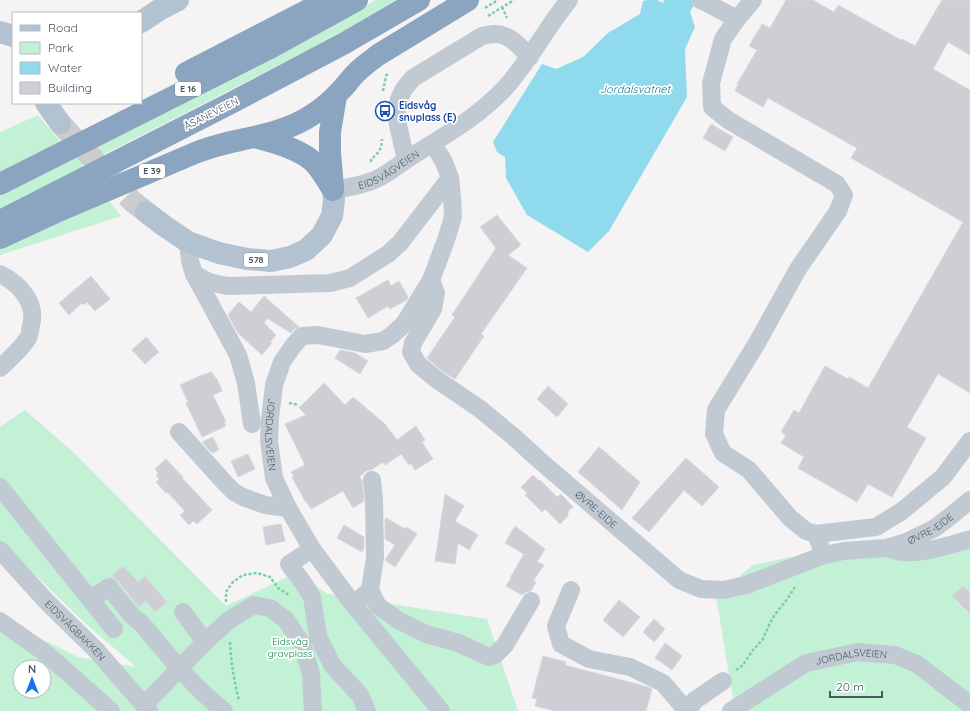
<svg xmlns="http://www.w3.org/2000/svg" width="970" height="711" viewBox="0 0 970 711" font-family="Quicksand,sans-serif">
<rect width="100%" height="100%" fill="#f5f3f3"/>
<path fill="#c3f1d5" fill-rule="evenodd" d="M376 0H397L330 39 81 166 121 216 0 255V132L38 115 74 158 311 38Z
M25 410 73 452 226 606 296 573 328 594 487 619 518 711H0V625H13L78 657 136 667 85 623 0 541V427ZM20 667H44V691H20Z
M970 538V711H735L716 596 753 565 834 548Z"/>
<path fill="#90daee" d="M647 0H657L663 3 664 0H697L690 12 695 27 685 49 687 97 609 231 588 252 527 215 506 178 505 157 497 152 493 142 542 64 556 69 583 57 608 33 640 14 643 1Z"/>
<path fill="#cdcfd5" stroke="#d7d9de" d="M786 0H813L834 12 838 5 901 40 902 39 915 46 942 0H970V55L948 42 933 69 970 90V393L938 374 907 427 926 438 892 497 868 484 857 502 798 468 804 457 781 443 786 435 781 432 794 410 799 413 825 366 848 379 849 377 868 388 963 222 851 158 857 148 768 98 763 107 735 91 738 85 737 84 757 50 749 46 762 24 770 28Z
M711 124 733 137 725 151 703 138Z
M497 215 521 245 508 255 527 268 481 334 484 336 455 379 442 371 427 358 455 317 452 315 496 248 480 227Z
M91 276 110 299 95 311 87 302 84 305 82 303 69 315 59 303Z
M388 280 391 286 399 281 408 297 407 300 390 309 388 306 368 318 356 298Z
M264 296 299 327 294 329 291 333 267 318 264 323 276 335 270 342 272 343 262 355 238 333 228 315 239 302 251 312Z
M146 337 159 352 145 364 132 350Z
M340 350 355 353 368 361 360 374 335 358Z
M211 372 217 379 222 391 213 395 226 422H224L226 426 202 437 186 403 188 402 180 385 204 374V375Z
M324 383 345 405 353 397 385 424 397 440 416 426 425 440 422 442 433 459 415 470 411 463 409 465 401 454 385 465 383 462 371 470 366 471 359 477 362 480 364 501 353 508 343 491 311 509 306 501H305L292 477 294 476 291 472 305 465 285 424 306 415 299 408Z
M548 386 568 404 557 417 537 399Z
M213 437 219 450 212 453 202 442Z
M599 447 640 482 622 510 578 472Z
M248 454 255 469 238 477 231 461Z
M686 458 719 487 702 506 684 490 649 532 632 518Z
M166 459 183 477 182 478 212 510 197 524 193 521 189 525 180 515 185 511 167 492 166 493 156 482 159 479 156 475 158 473 155 469Z
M533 475 539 481 540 480 557 497 561 494 573 507 568 511V516L560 524 545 509 542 512 525 495 527 493 521 487Z
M445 494 464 506 455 521 478 535 469 550 458 543 455 564 435 561Z
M386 518 405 529 407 527 417 534 395 567 385 560 395 545 385 539V520Z
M281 524 285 541 266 545 263 527Z
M344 525 364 537V548L362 552 337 538Z
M515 526 545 549 537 562 544 565 533 581 536 582 531 591 526 592 522 595 506 586 511 578H510L524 554 505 543Z
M123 566 138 582 145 576 167 602 155 612 146 601 139 607 117 580 112 576Z
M963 586 970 592V614L952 596Z
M619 600 640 617 623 637 603 620Z
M654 619 665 629 654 642 643 632Z
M665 643 682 656 672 670 655 658Z
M543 656 566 662 565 665 648 687 652 689 646 711H555L535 706 537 699 532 698Z"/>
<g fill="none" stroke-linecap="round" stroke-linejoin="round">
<path stroke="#caccce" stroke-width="22" stroke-dasharray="22 11" stroke-linecap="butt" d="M60 123 132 201 146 212"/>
<path stroke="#7ad0a6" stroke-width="2.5" stroke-dasharray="3 2" stroke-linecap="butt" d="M502 7 507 18
M485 8 498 0
M488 16 514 0
M383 91 386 76 388 73
M371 162V159C378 154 382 149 382 139
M289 403 299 405
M226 602V592L233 582 243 575 257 573 270 577 278 588 289 595
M230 642C231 662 234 681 239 700
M736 670 743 665 753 650 763 639 768 627 774 616 788 598 796 585"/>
<g stroke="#c1cad2" stroke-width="18">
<path d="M700 0 707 3 737 19"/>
<path d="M753 0 737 19 723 39 711 83 712 107 728 120 837 184 844 195 838 211 798 269 757 343 716 410 714 434 723 453 749 470 790 518 806 531 816 534"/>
<path id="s1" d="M433 144 444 162 450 178 452 197 453 217 446 240 431 280 404 324 392 335 383 341 365 344 318 335 302 336 293 346 282 362 274 385 270 418 269 441 274 478 288 508 312 549 353 604 441 711"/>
<path d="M406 160 398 125 397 111 399 99 404 89 413 78 482 36C486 35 490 34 495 34 510 34 520 47 530 57"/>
<path id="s2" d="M333 190C346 188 358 186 369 182 383 178 394 168 406 160 440 138 476 119 504 89 529 62 546 28 569 0"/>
<path d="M188 242 190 261 194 274 209 282 227 286 330 283 350 278 388 254 400 243 450 178"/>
<path d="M0 274C20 284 37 303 31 326 30 330 30 335 28 338 21 349 10 359 0 368"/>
<path d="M194 274 238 355 246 383 252 424"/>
<path id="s3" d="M431 280 436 293 433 309 413 343 411 352 418 364 436 379 480 409 514 437 538 459 679 580 701 589 723 590 746 585 824 555 844 551 886 548 906 542 935 528 952 515 970 500"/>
<path d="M179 432 225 483 234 492 243 497 265 505 288 508"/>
<path d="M0 487 114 629"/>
<path d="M820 545 816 534 876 527 902 511 943 477 970 441"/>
<path d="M312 549 289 564 304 584 312 597 318 636 332 665 360 695 367 711"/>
<path d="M890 549C894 550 898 552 903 552 922 554 951 545 970 539"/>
<path id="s4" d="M0 550 46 601 96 650 149 711"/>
<path d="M370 590 378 606 398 620 426 634 458 643 489 657 495 655 505 645 531 601"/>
<path d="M571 590 556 626 561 644 589 659 630 667 663 683 687 711"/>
<path d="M362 597 370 590 375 557 374 500 372 480"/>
<path d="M91 599 109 587 133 617 140 622C167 653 192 686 224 711"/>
<path d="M183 612 205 642"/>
<path d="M0 621 48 655 111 711"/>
<path d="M144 705 205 642 229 620 254 605 270 608 286 620 302 644 311 674 313 711"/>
<path d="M688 711 694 701 723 681"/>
<path id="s5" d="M731 711 806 663 858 652 895 655 917 664 970 705"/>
</g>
<path stroke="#b3c2d1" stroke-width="22" d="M141 22 159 10 178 0
M0 32 13 36
M46 103 60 123
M146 212 163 225 188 242 219 253 247 259 271 261 290 257 306 250 322 235 332 216 334 200 333 190"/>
<path stroke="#8ba5c1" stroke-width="22" d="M186 73 314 7 325 0
M254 137C273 142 305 150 317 166 323 173 328 182 333 190
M0 184 268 49 357 0
M333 188 330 153V132L336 96
M0 221 231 103 343 44 419 0
M0 238 54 213 195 153C207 148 219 145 231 142 259 136 288 131 312 115 323 108 333 99 342 89 347 84 351 78 356 73 363 66 370 61 378 55L468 0"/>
</g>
<defs>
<symbol id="bus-ring" viewBox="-11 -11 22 22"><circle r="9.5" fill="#fff" stroke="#1a4fb4" stroke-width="1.5"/><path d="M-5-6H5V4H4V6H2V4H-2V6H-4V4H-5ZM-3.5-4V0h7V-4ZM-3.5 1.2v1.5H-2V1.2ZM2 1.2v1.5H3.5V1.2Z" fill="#1a4fb4"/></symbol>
</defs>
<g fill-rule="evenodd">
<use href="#bus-ring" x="374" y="100" width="22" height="22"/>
</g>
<g text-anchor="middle" stroke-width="3.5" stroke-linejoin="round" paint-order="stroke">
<g fill="#fff" stroke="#808990" stroke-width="1">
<rect x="175" y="82" width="26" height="14" rx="3"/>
<rect x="139" y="164" width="26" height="14" rx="3"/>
<rect x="244" y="253" width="24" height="14" rx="3"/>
</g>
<g font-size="9" font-weight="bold" fill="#4a5661">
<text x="188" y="92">E 16</text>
<text x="152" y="174">E 39</text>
<text x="256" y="263">578</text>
</g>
<g font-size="10" font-weight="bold" fill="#164399" stroke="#fff" text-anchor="start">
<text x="399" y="109">Eidsvåg<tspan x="399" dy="12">snuplass (E)</tspan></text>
</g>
<g font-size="10" fill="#4a5661" stroke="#fff">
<text transform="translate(211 113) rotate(-27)" y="4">ÅSANEVEIEN</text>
<text dy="4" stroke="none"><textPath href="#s2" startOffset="60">EIDSVÅGVEIEN</textPath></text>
<text dy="4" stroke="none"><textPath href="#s1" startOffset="412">JORDALSVEIEN</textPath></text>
<text dy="4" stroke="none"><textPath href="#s3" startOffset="323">ØVRE-EIDE</textPath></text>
<text dy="4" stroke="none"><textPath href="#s3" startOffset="696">ØVRE-EIDE</textPath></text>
<text dy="4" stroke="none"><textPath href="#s4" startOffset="110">EIDSVÅGBAKKEN</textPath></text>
<text dy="4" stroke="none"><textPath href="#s5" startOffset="135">JORDALSVEIEN</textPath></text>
</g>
<g font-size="10" fill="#17864f" stroke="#fff">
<text x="290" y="645">Eidsvåg<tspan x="290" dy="12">gravplass</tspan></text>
</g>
<g font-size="11" font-style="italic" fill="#0c7c9b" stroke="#fff">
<text x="635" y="93">Jordalsvatnet</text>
</g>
</g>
<rect x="12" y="12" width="130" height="92" fill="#ffffff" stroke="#b7bbc0"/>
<rect x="20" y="25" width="20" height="6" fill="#b3c2d1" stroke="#b7bbc0"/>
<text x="48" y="32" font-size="12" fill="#4a5661">Road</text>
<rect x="20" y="42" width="20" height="12" fill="#c3f1d5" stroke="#b7bbc0"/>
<text x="48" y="52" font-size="12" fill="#4a5661">Park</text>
<rect x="20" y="62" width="20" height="12" fill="#90daee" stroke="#b7bbc0"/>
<text x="48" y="72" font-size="12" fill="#4a5661">Water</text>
<rect x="20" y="82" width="20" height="12" fill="#cdcfd5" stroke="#b7bbc0"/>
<text x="48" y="92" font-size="12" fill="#4a5661">Building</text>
<g transform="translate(32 679)"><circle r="19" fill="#ffffff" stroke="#b7bbc0"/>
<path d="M0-3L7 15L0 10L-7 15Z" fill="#1a73e8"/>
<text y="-6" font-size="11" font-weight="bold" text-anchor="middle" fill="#4a5661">N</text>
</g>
<path d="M830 691v6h52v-6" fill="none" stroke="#4a5661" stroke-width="2"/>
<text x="836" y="691" font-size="12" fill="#4a5661" stroke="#ffffff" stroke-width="3" paint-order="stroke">20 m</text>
</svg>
